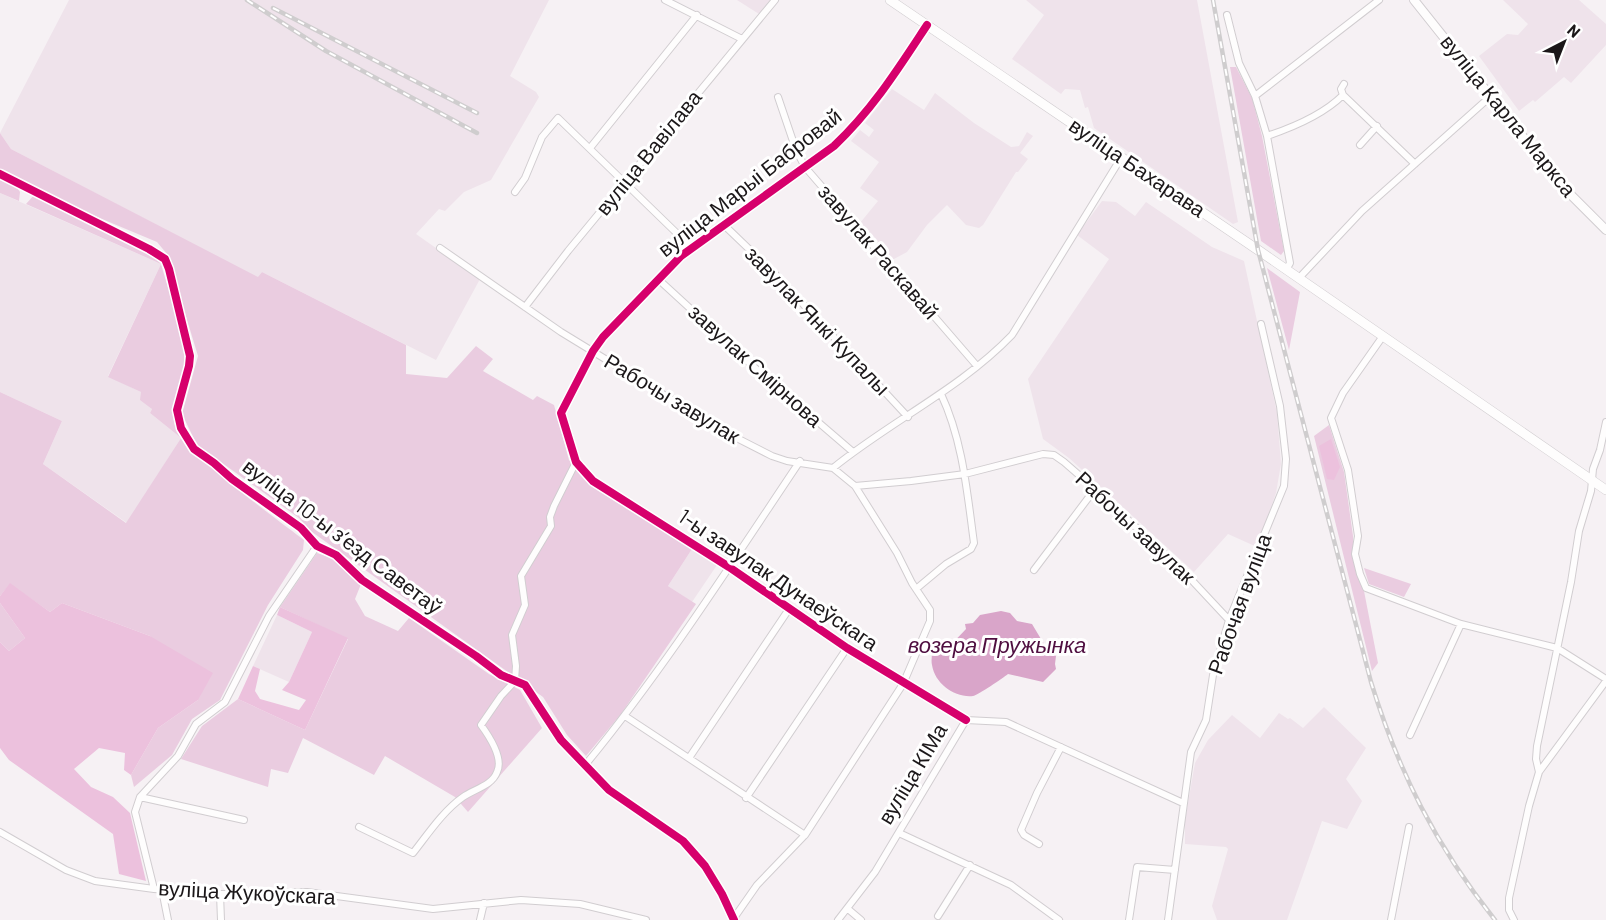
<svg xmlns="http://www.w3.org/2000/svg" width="1606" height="920" viewBox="0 0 1606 920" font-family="Barlow,sans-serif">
<rect width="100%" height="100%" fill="#f6f1f4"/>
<path fill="#efe3eb" d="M69 0H549L510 76 536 92 539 97 491 180 464 192 445 211 439 209 416 234 480 279 436 360 262 272 258 278 11 149 0 133Z
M737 0H770L759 14Z
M1026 0H1197L1238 222 1233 224 1094 128 1088 107 1085 108 1080 90 1065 89 1061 94 1012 59 1044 15Z
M1503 0H1579L1606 24V45L1571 83 1564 77 1535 102 1533 100 1519 111 1479 56 1507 34 1518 35 1528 24Z
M892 89 924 110 935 93 974 123 1011 147 1019 146 1027 132 1033 136 1020 153 1028 159 1018 172H1016L983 225 979 228 966 225 947 205 927 225 907 252 892 260 860 223 878 201 860 188 879 162 851 141 860 130 869 137 874 130 865 123Z
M0 193 161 264 108 376 141 392 152 409 150 413 181 438 127 523 43 464 62 421 0 392Z
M1102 201 1116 202 1135 216 1146 202 1212 247 1244 261 1277 413 1281 464 1276 493 1257 547 1228 534 1194 572 1069 458 1043 439 1028 379 1109 259 1077 235Z
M692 549 717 565 692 602 668 586Z
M277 615 312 632 289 682 253 666Z
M1324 707 1366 748 1346 779 1362 801 1347 829 1322 821 1287 920H1217L1212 906 1228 849 1226 847 1185 844V820L1195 763 1208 740 1232 715 1260 738 1279 713 1288 719 1290 718 1303 728Z"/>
<path fill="#eacce0" d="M1230 67H1236L1252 98 1262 136 1284 251 1281 255 1261 241Z
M0 133 11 149 258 277 262 272 406 345V374L447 378 476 346 493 359 483 371 533 400 537 396 554 405 569 460 591 486 692 549 668 586 696 604 621 714 586 756 567 735 543 697 312 532 299 518 197 445 182 414 198 356 167 254 157 242 71 206 0 169Z
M0 177 16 186 20 192 19 201 0 193Z
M35 194 153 255 161 264C169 293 187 338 184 367 182 385 169 406 175 425 183 452 278 520 304 540L303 550 268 605 220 700 192 719 172 755 134 787 131 775 158 728 198 700 150 636 62 603 50 612 10 584 0 596V392L62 421 43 464 126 523 181 438 150 413 152 409 140 400 141 392 108 377 161 264 26 204Z
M1267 268 1300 292 1289 350Z
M1329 425 1344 472 1353 536V553L1357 575 1364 591 1378 663 1372 671 1314 436Z
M317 553 335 559 361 584 355 599 365 616 398 631 409 618 489 674 520 690 542 728 468 812 455 797 385 756 374 775 303 738 288 773 271 769 268 787 181 759 202 726 238 699 305 730 348 639 280 607Z
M1364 568 1411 584 1404 597 1369 584Z
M0 603 25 638 9 651 0 642Z"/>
<path fill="#ecc1dd" d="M1331 439 1340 467 1334 480 1327 479 1319 446Z
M10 583 50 612 62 603 150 636 213 673 198 700 158 728 131 775 124 770 125 753 99 748 74 769 91 787 113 797 130 813 146 881 119 874 113 834 9 760 0 748V642L9 651 25 638 0 603V596Z
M280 607 348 638 305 730 238 699 253 666 260 669 255 691 260 699 299 710 306 700 282 690 289 682 312 632 277 615Z"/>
<path fill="#d9a5c9" d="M1001 611 1010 613 1017 621 1032 624 1047 649 1056 656 1055 664 1056 669 1043 682 1008 674C1003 678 978 695 973 696 955 698 935 684 932 665 931 661 932 656 932 651 938 646 944 648 950 644 956 640 961 634 966 629L965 624 973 623 980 615Z"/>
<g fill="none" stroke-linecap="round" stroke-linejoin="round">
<defs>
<path id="minor" d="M665 0 742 39
M1227 15 1239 63 1255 96 1267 136 1290 263 1286 270
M927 25C898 69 873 109 834 146L681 256 603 337 593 351 561 413 576 462 593 481 729 567 847 648 966 720
M1344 84 1341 89 1343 95 1415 164
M1255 96 1379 0
M778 97 796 150 805 167 977 366
M1267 136C1294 127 1323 115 1343 95
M1360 145 1377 126
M590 148 697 15
M0 174 149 249 165 259 169 269 190 356 189 366 177 410 181 428 194 449 214 463 232 479 301 528 317 546 336 555 362 580 476 656 501 675 525 685 561 740 609 790 683 841 705 866 722 894 734 920
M515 192 525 178 542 137 558 118 692 248
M724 225 776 275 908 417
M440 248 561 332 723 431 772 456 787 461 833 468 855 486 911 481 965 474 1043 454 1054 455 1064 462 1095 489 1186 574 1229 620
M1299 278 1362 211 1491 96
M658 279 754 367 853 452
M525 307 568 251 775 0
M1383 336 1343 393 1331 418 1348 470 1358 536 1355 554 1360 574 1366 588 1461 624 1557 648 1606 679
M833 468C891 421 960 389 1012 335L1121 158
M1034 570 1095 489
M916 589 946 564 971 549 974 543C967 492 963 441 941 394
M625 716 805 835
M1410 735 1461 624
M689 758 789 609
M586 764C664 669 731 564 800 461
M1539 772 1536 759 1537 746 1571 582 1579 531 1591 491 1593 469 1600 450 1606 422
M140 797 244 820
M746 798 847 648
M359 827 413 853C428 834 443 811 463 797 474 789 492 786 497 772 504 758 489 736 481 725L501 696 515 681 516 666 512 635 525 605 521 576 551 526 550 517 554 506 576 462
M0 832 66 870 95 881 154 889 220 894 307 892 433 909 521 900 580 904 646 920
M899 833 1011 885 1059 920
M1039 844 1024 835 1021 830 1037 793 1061 747
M154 889 135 812 140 797 178 756 196 724 225 702 269 616 317 546
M162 890 168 920
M220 894 221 920
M848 909 861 920
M938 916 970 865
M734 918 757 885 805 835 903 684 930 621V610L912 583 897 553 855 486
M480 920 484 903
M838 920 875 872 966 720 1006 722 1183 803
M1129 920 1137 867 1175 870
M1168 920 1191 752 1206 720 1213 675 1229 620 1284 486 1286 459 1280 406 1261 324
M1391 920 1409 827
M1514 920 1509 910V898L1529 806 1539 772 1606 681"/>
<path id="secondary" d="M1414 0 1563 187 1606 230"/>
<path id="primary" d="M890 0 1258 250 1606 490"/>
</defs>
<use href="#minor" stroke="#d1cdd0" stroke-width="8"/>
<use href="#secondary" stroke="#d1cdd0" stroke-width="10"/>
<use href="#primary" stroke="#d1cdd0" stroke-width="10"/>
<use href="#minor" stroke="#fefdfd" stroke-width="6"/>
<use href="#secondary" stroke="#fefdfd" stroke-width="8"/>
<use href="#primary" stroke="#fefdfd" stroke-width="9"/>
<defs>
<path id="rail" d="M247 0 326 51 477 133
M1213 0 1258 250 1371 682C1399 773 1436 846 1495 920
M273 8 477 113"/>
</defs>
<use href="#rail" stroke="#cfcdce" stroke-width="4.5"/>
<use href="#rail" stroke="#fff" stroke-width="2" stroke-dasharray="7" stroke-linecap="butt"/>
<defs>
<path id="cycleway" d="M927 25C898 69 873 109 834 146L681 256 603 337 593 351 561 413 576 462 593 481 729 567 847 648 966 720
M0 174 149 249 165 259 169 269 190 356 189 366 177 410 181 428 194 449 214 463 232 479 301 528 317 546 336 555 362 580 476 656 501 675 525 685 561 740 609 790 683 841 705 866 722 894 734 920"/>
</defs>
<use href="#cycleway" stroke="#fff" stroke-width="11"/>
<use href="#cycleway" stroke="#d6006c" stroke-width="8"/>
</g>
<g text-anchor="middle" stroke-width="6" stroke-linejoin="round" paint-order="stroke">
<g font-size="21" fill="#1b1719" stroke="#fff">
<text transform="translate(1508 116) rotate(51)" y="7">вуліца Карла Маркса</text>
<text transform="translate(649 153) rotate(-51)" y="7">вуліца Вавілава</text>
<text transform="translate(1137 168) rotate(34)" y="7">вуліца Бахарава</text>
<text transform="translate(750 183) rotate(-38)" y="7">вуліца Марыі Бабровай</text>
<text transform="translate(878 252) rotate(49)" y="7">завулак Раскавай</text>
<text transform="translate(817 321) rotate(46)" y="7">завулак Янкі Купалы</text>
<text transform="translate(755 366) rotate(42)" y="7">завулак Смірнова</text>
<text transform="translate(672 399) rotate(31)" y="7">Рабочы завулак</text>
<text transform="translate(1135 528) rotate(43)" y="7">Рабочы завулак</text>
<text transform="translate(342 537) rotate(37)" y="7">вуліца 10-ы зʼезд Саветаў</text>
<text transform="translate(778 580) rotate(34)" y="7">1-ы завулак Дунаеўскага</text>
<text transform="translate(1240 604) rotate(-70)" y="7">Рабочая вуліца</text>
<text transform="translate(913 774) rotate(-59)" y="7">вуліца КІМа</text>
<text transform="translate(247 893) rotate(3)" y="7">вуліца Жукоўскага</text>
</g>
<g font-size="22" font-style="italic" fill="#4f0e40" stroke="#fff">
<text x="997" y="653">возера Пружынка</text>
</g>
</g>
<g transform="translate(1564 42) rotate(42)" stroke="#ffffff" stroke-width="4.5" paint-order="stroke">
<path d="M0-4.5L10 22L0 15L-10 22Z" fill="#1b1719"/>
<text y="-9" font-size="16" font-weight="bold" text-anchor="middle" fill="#1b1719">N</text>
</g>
</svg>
